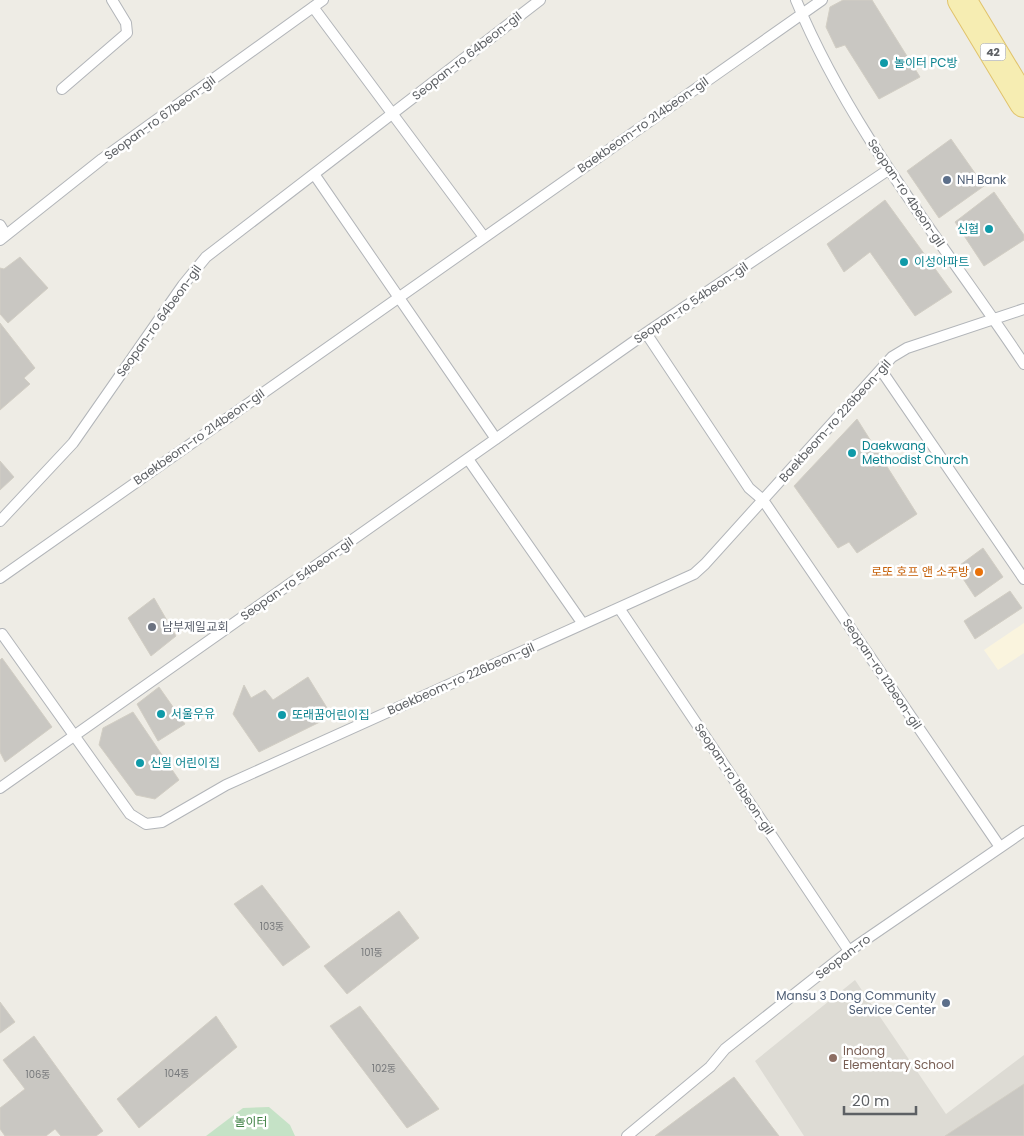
<svg xmlns="http://www.w3.org/2000/svg" width="1024" height="1136" viewBox="0 0 1024 1136" font-family="Poppins,'Noto Sans KR',sans-serif">
<rect width="100%" height="100%" fill="#eeece5"/>
<path fill="#faf4de" d="M1024 623V653L998 670 984 650Z"/>
<path fill="#dddbd4" d="M855 980 946 1114 1024 1055V1136H804L755 1061Z"/>
<path fill="#c5e2c6" d="M269 1107 290 1125 295 1136H206L243 1108Z"/>
<path fill="#c9c7c2" stroke="#d2cec4" d="M843 0H872L920 77 879 99 845 45 836 48 826 27 830 7Z
M951 139 984 186 939 218 907 171Z
M994 192 1024 235V240L984 266 955 222Z
M885 200 952 292 915 316 870 252 844 272 827 244Z
M20 257 48 288 8 323 0 314V268L4 269Z
M0 323 35 368 24 378 30 384 0 410Z
M857 419 917 514 857 553 849 542 838 548 794 486Z
M0 461 14 477 0 490Z
M983 548 1003 577 975 597 956 568Z
M1010 591 1022 608 975 639 964 621Z
M154 598 176 636 151 656 128 618Z
M2 658 52 727 5 762 0 752V660Z
M308 677 332 716 259 752 233 714 244 685 251 698 265 690 273 700Z
M159 687 185 724 158 741 137 704Z
M133 712 179 780 155 799 136 795 99 745 103 728Z
M262 885 310 947 283 966 234 904Z
M399 911 419 938 347 994 324 966Z
M0 1002 15 1022 0 1033Z
M360 1006 439 1109 407 1128 330 1026Z
M216 1016 237 1047 139 1128 117 1099Z
M34 1036 103 1131 96 1136H61L55 1129 46 1136H5L0 1129V1108L25 1089 3 1060Z
M734 1077 779 1136H655Z
M1024 1084V1136H945Z"/>
<g fill="none" stroke-linecap="round" stroke-linejoin="round">
<defs>
<path id="lane" d="M796 0C851 133 945 245 1024 364
M313 7 484 237
M62 89 127 33 126 23 112 0
M314 174 496 439
M0 225 6 235
M0 240 102 159 323 0
M646 333 749 488 763 500 1000 847
M881 370 1024 579
M468 459 583 624
M0 521 73 443 183 285 206 257 540 0
M0 578 822 0
M619 608 849 951
M2 634 130 814 146 824 162 822 226 785 694 574 705 564 892 357 907 348 1024 309
M0 788 646 333 888 170
M627 1136 710 1067 725 1049 849 951 1024 831"/>
<path id="primary" d="M962 0 1024 103"/>
</defs>
<use href="#lane" stroke="#b2b5b9" stroke-width="12"/>
<use href="#primary" stroke="#e1c36b" stroke-width="30"/>
<use href="#lane" stroke="#fff" stroke-width="10"/>
<use href="#primary" stroke="#f6edb2" stroke-width="28"/>
</g>
<g fill="#0f9aa8" stroke="#fff" stroke-width="2">
<circle cx="884" cy="63" r="5"/>
<circle cx="989" cy="229" r="5"/>
<circle cx="904" cy="262" r="5"/>
<circle cx="852" cy="453" r="5"/>
<circle cx="161" cy="714" r="5"/>
<circle cx="282" cy="715" r="5"/>
<circle cx="140" cy="763" r="5"/>
</g>
<g fill="#5c6f8a" stroke="#fff" stroke-width="2">
<circle cx="947" cy="180" r="5"/>
<circle cx="946" cy="1003" r="5"/>
</g>
<circle fill="#e8710a" stroke="#fff" stroke-width="2" cx="979" cy="572" r="5"/>
<circle fill="#6b7280" stroke="#fff" stroke-width="2" cx="152" cy="627" r="5"/>
<circle fill="#8d6e63" stroke="#fff" stroke-width="2" cx="833" cy="1058" r="5"/>
<g text-anchor="middle" stroke-width="5" stroke-linejoin="round" paint-order="stroke">
<g font-size="10" fill="#787a7c">
<text x="272" y="930">103동</text>
<text x="372" y="956">101동</text>
<text x="384" y="1072">102동</text>
<text x="177" y="1077">104동</text>
<text x="38" y="1078">106동</text>
</g>
<rect fill="#fff" stroke="#8e9092" stroke-width="1" x="980.5" y="43.5" width="25" height="17" rx="4"/>
<g font-size="11" font-weight="bold" fill="#5d6064">
<text x="993" y="56">42</text>
</g>
<g font-size="12" fill="#5d6064" stroke="#fff">
<text transform="translate(467 56) rotate(-38)" y="4">Seopan-ro 64beon-gil</text>
<text transform="translate(160 118) rotate(-36)" y="4">Seopan-ro 67beon-gil</text>
<text transform="translate(643 125) rotate(-35)" y="4">Baekbeom-ro 214beon-gil</text>
<text transform="translate(906 193) rotate(56)" y="4">Seopan-ro 4beon-gil</text>
<text transform="translate(691 303) rotate(-34)" y="4">Seopan-ro 54beon-gil</text>
<text transform="translate(159 321) rotate(-54)" y="4">Seopan-ro 64beon-gil</text>
<text transform="translate(835 421) rotate(-48)" y="4">Baekbeom-ro 226beon-gil</text>
<text transform="translate(199 437) rotate(-35)" y="4">Baekbeom-ro 214beon-gil</text>
<text transform="translate(297 579) rotate(-35)" y="4">Seopan-ro 54beon-gil</text>
<text transform="translate(882 674) rotate(56)" y="4">Seopan-ro 12beon-gil</text>
<text transform="translate(461 679) rotate(-24)" y="4">Baekbeom-ro 226beon-gil</text>
<text transform="translate(734 779) rotate(56)" y="4">Seopan-ro 16beon-gil</text>
<text transform="translate(843 957) rotate(-37)" y="4">Seopan-ro</text>
</g>
<g font-size="12" fill="#0d838f" stroke="#fff" text-anchor="start">
<text x="894" y="67">놀이터 PC방</text>
<text x="979" y="233" text-anchor="end">신협</text>
<text x="914" y="266">이성아파트</text>
<text x="862" y="450">Daekwang<tspan x="862" dy="14">Methodist Church</tspan></text>
<text x="171" y="718">서울우유</text>
<text x="292" y="719">또래꿈어린이집</text>
<text x="150" y="767">신일 어린이집</text>
</g>
<g font-size="12" fill="#4e5e75" stroke="#fff" text-anchor="start">
<text x="957" y="184">NH Bank</text>
<text x="936" y="1000" text-anchor="end">Mansu 3 Dong Community<tspan x="936" dy="14">Service Center</tspan></text>
</g>
<g font-size="12" fill="#c56008" stroke="#fff" text-anchor="end">
<text x="969" y="576">로또 호프 앤 소주방</text>
</g>
<g font-size="12" fill="#5b616d" stroke="#fff" text-anchor="start">
<text x="162" y="631">남부제일교회</text>
</g>
<g font-size="12" fill="#785e54" stroke="#fff" text-anchor="start">
<text x="843" y="1055">Indong<tspan x="843" dy="14">Elementary School</tspan></text>
</g>
<g font-size="12" fill="#3f8144" stroke="#fff">
<text x="251" y="1126">놀이터</text>
</g>
</g>
<path d="M844 1106v8h72v-8" fill="none" stroke="#5d6064" stroke-width="2.5"/>
<text x="852" y="1106" font-size="15" fill="#5d6064" stroke="#ffffff" stroke-width="4" paint-order="stroke">20 m</text>
</svg>
